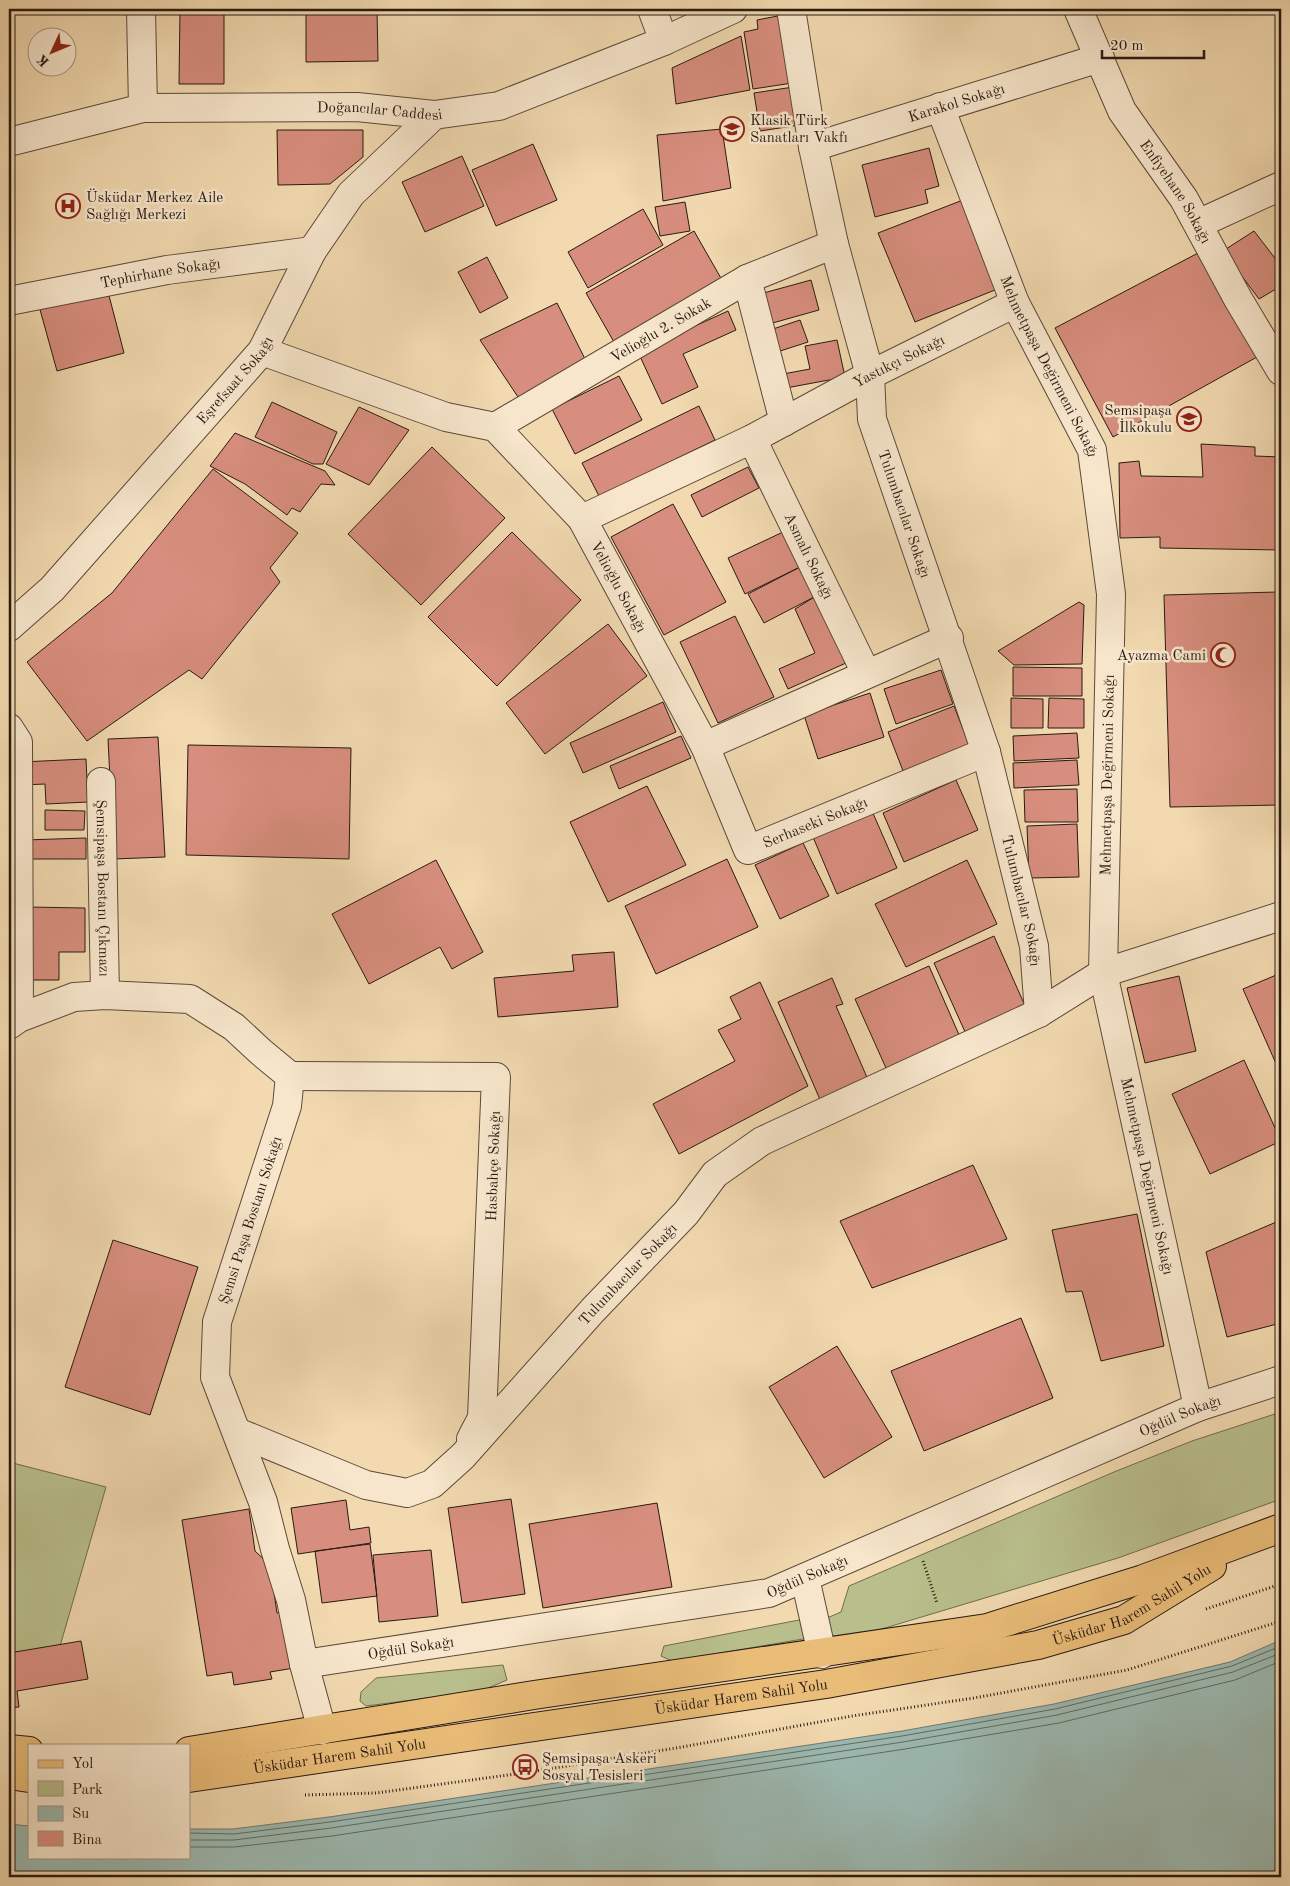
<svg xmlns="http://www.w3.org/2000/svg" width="1290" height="1886" viewBox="0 0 1290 1886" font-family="'Old Standard TT',serif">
<rect width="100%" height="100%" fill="#f2d9b0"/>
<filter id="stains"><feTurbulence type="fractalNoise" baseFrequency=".004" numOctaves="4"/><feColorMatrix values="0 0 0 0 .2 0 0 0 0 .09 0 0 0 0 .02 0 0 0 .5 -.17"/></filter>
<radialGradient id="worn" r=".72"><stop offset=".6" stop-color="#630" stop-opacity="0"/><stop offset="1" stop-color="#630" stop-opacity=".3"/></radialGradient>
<path fill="#b9bf8c" stroke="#706c4f" d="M1281 1412V1499L1118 1558 835 1643 820 1621 841 1612 849 1586 1114 1472 1192 1441Z
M9 1462 106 1487 56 1660 9 1652Z
M799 1620 815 1637 672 1661 661 1656 664 1646Z
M503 1665 507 1680 481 1691 366 1706 360 1701 361 1692 376 1678Z"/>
<path fill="#9cb9b1" stroke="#6e7971" d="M1281 1640V1877H9V1824L29 1826V1857H189V1829H233L329 1817 902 1731 1054 1704 1230 1662Z"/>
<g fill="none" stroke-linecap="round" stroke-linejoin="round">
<path stroke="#626a62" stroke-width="1" d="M189 1833 234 1834 330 1822 902 1736 1055 1709 1232 1666 1281 1646
M189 1840H234L331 1828 903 1742 1057 1715 1233 1672 1281 1653
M189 1847H234L332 1836 905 1749 1059 1723 1235 1680 1281 1661"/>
</g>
<path fill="#d88e7e" stroke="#281a12" d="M180 9H224V84H179Z
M306 9H377L378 61 306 62Z
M788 14 799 82 753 89 744 32 758 29 757 20Z
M741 36 750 90 676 104 672 68Z
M800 86 806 124 760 131 754 93Z
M722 129 731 188 663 201 657 135Z
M277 130H363V157L330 184 278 185Z
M533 144 557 200 496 226 472 170Z
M929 148 939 186 925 190 928 203 875 217 862 165Z
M462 156 484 206 425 232 402 182Z
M968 198 1005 286 915 322 878 233Z
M685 202 690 231 660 236 655 207Z
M643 209 663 245 588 288 568 252Z
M694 231 722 280 614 342 586 293Z
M1254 231 1281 266V286L1259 299 1223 251Z
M1200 252 1257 357 1113 437 1055 328Z
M487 257 508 298 480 313 458 272Z
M811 280 819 310 769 324 760 294Z
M107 288 124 353 57 371 39 306Z
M557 303 586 361 518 397 480 340Z
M728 311 736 330 683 354 698 387 662 404 638 352Z
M800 320 808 342 777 352 770 330Z
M837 340 845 377 786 388 783 374 810 369 805 346Z
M619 376 642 420 575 454 552 409Z
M272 402 337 432 323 464H313L255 437Z
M699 406 715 440 599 496 582 463Z
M359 407 409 430 369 485 326 464Z
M235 433 325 471 335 485 321 484 300 512 292 508 287 515 245 484 210 466Z
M1201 444 1255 447V456L1281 457V550L1160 548V537L1120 538 1119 463 1139 461 1141 476 1203 477Z
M432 447 505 518 421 605 348 534Z
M748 467 759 488 702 517 691 495Z
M213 469 298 533 270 568 280 582 202 679 189 670 87 741 27 662 112 593Z
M673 504 726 602 664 635 611 537Z
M512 532 581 600 497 686 428 617Z
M783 532 800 567 745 594 728 558Z
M800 567 816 596 764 623 748 594Z
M1278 592 1281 805 1170 807 1164 595Z
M816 596 846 663 788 689 779 669 815 653 795 609Z
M1079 602 1084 605 1082 664 1014 665 998 651Z
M735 616 774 697 718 723 680 642Z
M608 624 647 676 545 754 506 703Z
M1013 667 1082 668V696H1013Z
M941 670 953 704 896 724 884 689Z
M870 693 884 737 818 759 804 715Z
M1011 698 1043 699V728H1011Z
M1049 698 1084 699V728H1048Z
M663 702 676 732 583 773 570 743Z
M954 706 971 750 905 776 888 732Z
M1077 733 1079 758 1014 761 1013 736Z
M681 736 691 758 619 789 610 766Z
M158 737 165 857 114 859 108 739Z
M188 745 351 748 349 859 186 855Z
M86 759 88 802 46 804 45 784 22 785 21 762Z
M1077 760 1079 785 1014 788 1013 763Z
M956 780 978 830 904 862 883 813Z
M647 786 686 865 608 902 570 822Z
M1077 789 1078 822H1025L1024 790Z
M45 810 85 811 84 830H45Z
M872 811 897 868 837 894 813 837Z
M1077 824 1079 877 1029 878 1027 826Z
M86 838V859H25L24 840Z
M803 843 829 896 780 919 755 865Z
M727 859 758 927 656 974 625 906Z
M436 860 483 952 452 969 440 947 369 984 332 914Z
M967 860 997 924 906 967 875 904Z
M28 907 85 908V952H59V980H27Z
M994 936 1026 1008 966 1034 934 963Z
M614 952 618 1007 498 1017 494 978 574 971 572 955Z
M929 966 960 1037 886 1068 855 999Z
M1281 973V1075L1243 989Z
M1179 976 1196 1051 1145 1063 1127 988Z
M832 978 843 1004 836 1006 869 1082 821 1102 778 1002Z
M760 982 808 1086 679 1154 653 1104 735 1061 718 1030 741 1019 730 997Z
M1244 1060 1281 1141 1210 1174 1172 1094Z
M973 1165 1007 1239 872 1288 840 1221Z
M1137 1214 1164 1346 1101 1361 1082 1291 1066 1292 1052 1230Z
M1281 1220V1323L1227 1337 1206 1252Z
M113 1240 198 1267 150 1415 65 1387Z
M1021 1318 1053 1398 924 1451 891 1371Z
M837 1346 892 1437 824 1478 769 1387Z
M511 1499 525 1594 462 1603 448 1508Z
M346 1500 350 1530 369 1527 371 1543 298 1554 291 1508Z
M657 1503 672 1587 543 1608 529 1524Z
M249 1509 255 1551 270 1565 277 1613 285 1611 294 1668 270 1672 272 1679 234 1685 232 1672 207 1676 182 1520Z
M370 1544 377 1596 322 1603 315 1551Z
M431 1550 438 1616 379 1622 373 1555Z
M81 1641 88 1679 17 1691 19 1707 9 1708V1653Z"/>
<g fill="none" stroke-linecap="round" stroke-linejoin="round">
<defs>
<g id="minor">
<path d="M141 9 143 108"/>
<path id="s1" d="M791 9 813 147 834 244 870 375 872 419 986 752 1034 946 1039 1013"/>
<path id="s2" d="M1078 9 1122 111 1184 199 1238 299 1281 371"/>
<path id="s3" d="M940 107 1015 303 1092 450 1111 594 1103 973 1198 1407"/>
<path id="s4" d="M813 147 1100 58"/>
<path d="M1198 224 1281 186"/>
<path d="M747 279 784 422"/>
<path id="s5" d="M9 301 167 270 312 251"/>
<path id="s6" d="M262 351 446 417 495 427 582 519 705 746 949 638"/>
<path id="s7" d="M495 427 747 279 834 244"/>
<path id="s8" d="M752 439 866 673"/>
<path id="s9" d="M582 519 752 439 870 375 1015 303"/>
<path id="s10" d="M9 627 52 589 262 351 312 251 351 194 434 115"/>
<path d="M9 728 18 742 19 1018"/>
<path id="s11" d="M705 746 748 850 986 752"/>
<path id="s12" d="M101 782 105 995"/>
<path d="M9 1025 19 1018 74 997 105 995 190 999 234 1027 261 1052 290 1076"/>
<path d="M290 1076 287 1106 217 1322 215 1377 263 1502 275 1549 291 1600 304 1664 322 1730"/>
<path d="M290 1076 496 1077 482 1418 471 1439"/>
<path id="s13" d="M237 1432 366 1485 407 1493 432 1484 463 1456 593 1310 686 1213 715 1174 762 1141 1039 1013 1103 973 1281 916"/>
<path d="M805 1578 822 1654"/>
<path id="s14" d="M304 1664 769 1593 1198 1407 1281 1380"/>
</g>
<g id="tertiary">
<path d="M652 9 664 41"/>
<path id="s15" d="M9 142 143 108 357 107 434 115 499 106 664 41 733 9"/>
</g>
<g id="primary">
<path d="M9 1749 29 1751"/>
<path d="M189 1751 534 1695 987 1628 1143 1579 1281 1528"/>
<path d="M9 1775 29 1778"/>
<path id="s16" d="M189 1778 826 1684 1038 1645 1124 1620 1212 1566"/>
</g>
</defs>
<use href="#minor" stroke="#5a4a3a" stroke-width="30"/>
<use href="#tertiary" stroke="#5a4a3a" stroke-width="30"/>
<use href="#primary" stroke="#281a12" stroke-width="30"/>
<path stroke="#281a12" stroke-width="3" stroke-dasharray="1 2.5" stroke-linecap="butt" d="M923 1561 937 1603
M1206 1609 1281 1584
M305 1795 376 1793 530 1772 682 1747 852 1716 974 1698 1127 1670 1281 1621
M9 1811 16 1810"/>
<use href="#minor" stroke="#f7e6cc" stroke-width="28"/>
<use href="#tertiary" stroke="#f7e6cc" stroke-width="28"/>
<use href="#primary" stroke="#e9bc78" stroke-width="28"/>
</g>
<defs>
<symbol id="school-ring" viewBox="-11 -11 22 22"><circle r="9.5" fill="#f7e6cc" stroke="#8f2418" stroke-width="1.5"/><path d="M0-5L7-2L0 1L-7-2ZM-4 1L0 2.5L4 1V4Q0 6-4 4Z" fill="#8f2418"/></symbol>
<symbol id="hospital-ring" viewBox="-11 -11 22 22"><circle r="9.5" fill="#f7e6cc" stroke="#8f2418" stroke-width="1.5"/><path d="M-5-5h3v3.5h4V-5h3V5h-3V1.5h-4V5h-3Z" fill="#8f2418"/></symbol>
<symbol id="mosque-ring" viewBox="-11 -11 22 22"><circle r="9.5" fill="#f7e6cc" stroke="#8f2418" stroke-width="1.5"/><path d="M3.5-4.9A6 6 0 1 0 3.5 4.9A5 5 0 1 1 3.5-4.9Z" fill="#8f2418"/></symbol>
<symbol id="bus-ring" viewBox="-11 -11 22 22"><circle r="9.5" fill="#f7e6cc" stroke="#8f2418" stroke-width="1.5"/><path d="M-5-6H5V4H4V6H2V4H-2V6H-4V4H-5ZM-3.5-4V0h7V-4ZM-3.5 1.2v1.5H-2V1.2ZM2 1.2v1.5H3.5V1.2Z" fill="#8f2418"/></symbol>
</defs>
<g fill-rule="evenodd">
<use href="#school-ring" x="718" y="115" width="28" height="28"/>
<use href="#hospital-ring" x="54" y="192" width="28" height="28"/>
<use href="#school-ring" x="1175" y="405" width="28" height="28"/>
<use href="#mosque-ring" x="1209" y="641" width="28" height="28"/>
<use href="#bus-ring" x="511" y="1753" width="28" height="28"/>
</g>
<g text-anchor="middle" stroke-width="5" stroke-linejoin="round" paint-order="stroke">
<g font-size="15" fill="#281a12" stroke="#f7e6cc">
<text dy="5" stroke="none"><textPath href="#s4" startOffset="150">Karakol Sokağı</textPath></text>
<text dy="5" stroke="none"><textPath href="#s15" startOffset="375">Doğancılar Caddesi</textPath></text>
<text dy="5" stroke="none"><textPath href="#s2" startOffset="208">Enfiyehane Sokağı</textPath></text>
<text dy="5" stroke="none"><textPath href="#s5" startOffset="154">Tephirhane Sokağı</textPath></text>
<text dy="5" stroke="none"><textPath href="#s7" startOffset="192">Velioğlu 2. Sokak</textPath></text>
<text dy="5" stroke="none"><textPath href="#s9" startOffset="354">Yastıkçı Sokağı</textPath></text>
<text dy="5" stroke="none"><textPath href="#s3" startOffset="282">Mehmetpaşa Değirmeni Sokağı</textPath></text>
<text dy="5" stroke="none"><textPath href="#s10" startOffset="335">Eşrefsaat Sokağı</textPath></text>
<text dy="5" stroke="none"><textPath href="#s1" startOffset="519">Tulumbacılar Sokağı</textPath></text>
<text dy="5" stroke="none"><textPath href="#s8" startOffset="130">Asmalı Sokağı</textPath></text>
<text dy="5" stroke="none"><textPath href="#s6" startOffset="449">Velioğlu Sokağı</textPath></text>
<text transform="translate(1107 775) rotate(-89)" y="5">Mehmetpaşa Değirmeni Sokağı</text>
<text dy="5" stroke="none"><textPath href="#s11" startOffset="185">Serhaseki Sokağı</textPath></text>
<text dy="5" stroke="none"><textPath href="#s12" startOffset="106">Şemsipaşa Bostanı Çıkmazı</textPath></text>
<text dy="5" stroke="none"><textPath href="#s1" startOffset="924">Tulumbacılar Sokağı</textPath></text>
<text transform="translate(493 1166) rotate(-88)" y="5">Hasbahçe Sokağı</text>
<text dy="5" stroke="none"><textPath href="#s3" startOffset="1108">Mehmetpaşa Değirmeni Sokağı</textPath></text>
<text transform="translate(250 1220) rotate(-72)" y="5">Şemsi Paşa Bostanı Sokağı</text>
<text dy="5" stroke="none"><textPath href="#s13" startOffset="495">Tulumbacılar Sokağı</textPath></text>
<text dy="5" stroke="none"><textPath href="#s14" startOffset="918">Oğdül Sokağı</textPath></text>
<text dy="5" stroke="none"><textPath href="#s14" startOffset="512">Oğdül Sokağı</textPath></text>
<text dy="5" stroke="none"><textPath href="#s16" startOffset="962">Üsküdar Harem Sahil Yolu</textPath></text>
<text dy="5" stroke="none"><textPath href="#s14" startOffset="108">Oğdül Sokağı</textPath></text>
<text dy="5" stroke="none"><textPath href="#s16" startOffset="558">Üsküdar Harem Sahil Yolu</textPath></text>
<text dy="5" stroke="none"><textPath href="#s16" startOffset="152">Üsküdar Harem Sahil Yolu</textPath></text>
</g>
<g font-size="15" fill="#281a12" stroke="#f7e6cc" text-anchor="start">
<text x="750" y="125">Klasik Türk<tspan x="750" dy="17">Sanatları Vakfı</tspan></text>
<text x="86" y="202">Üsküdar Merkez Aile<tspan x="86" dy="17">Sağlığı Merkezi</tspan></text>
<text x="1172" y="415" text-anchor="end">Semsipaşa<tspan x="1172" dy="17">İlkokulu</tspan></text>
<text x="1206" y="660" text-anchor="end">Ayazma Cami</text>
<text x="542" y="1763">Şemsipaşa Askeri<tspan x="542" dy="17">Sosyal Tesisleri</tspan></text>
</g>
</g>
<rect width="1290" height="1886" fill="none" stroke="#f2d9b0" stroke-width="30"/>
<rect x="10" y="10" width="1270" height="1866" fill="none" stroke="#281a12" stroke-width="2.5"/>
<rect x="15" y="15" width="1260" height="1856" fill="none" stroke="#281a12"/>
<rect x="28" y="1744" width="162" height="115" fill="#f7e6cc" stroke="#a49482"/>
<rect x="38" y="1760" width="25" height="8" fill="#e9bc78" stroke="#a49482"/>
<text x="72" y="1768" font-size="15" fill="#281a12">Yol</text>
<rect x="38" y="1781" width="25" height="15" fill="#b9bf8c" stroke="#a49482"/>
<text x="72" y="1794" font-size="15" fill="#281a12">Park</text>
<rect x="38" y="1806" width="25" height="15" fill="#9cb9b1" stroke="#a49482"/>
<text x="72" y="1818" font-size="15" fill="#281a12">Su</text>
<rect x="38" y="1831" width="25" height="15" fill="#d88e7e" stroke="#a49482"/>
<text x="72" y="1844" font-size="15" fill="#281a12">Bina</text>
<g transform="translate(52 52) rotate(226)"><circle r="24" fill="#f7e6cc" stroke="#a49482"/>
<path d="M0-4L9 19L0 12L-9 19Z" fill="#8f2418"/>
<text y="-8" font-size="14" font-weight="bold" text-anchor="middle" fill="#281a12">K</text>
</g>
<path d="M1102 50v8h102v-8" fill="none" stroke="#281a12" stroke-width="2.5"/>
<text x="1110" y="50" font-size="15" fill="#281a12" stroke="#f7e6cc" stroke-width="4" paint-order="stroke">20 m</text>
<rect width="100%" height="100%" filter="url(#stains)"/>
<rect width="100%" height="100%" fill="url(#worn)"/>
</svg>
